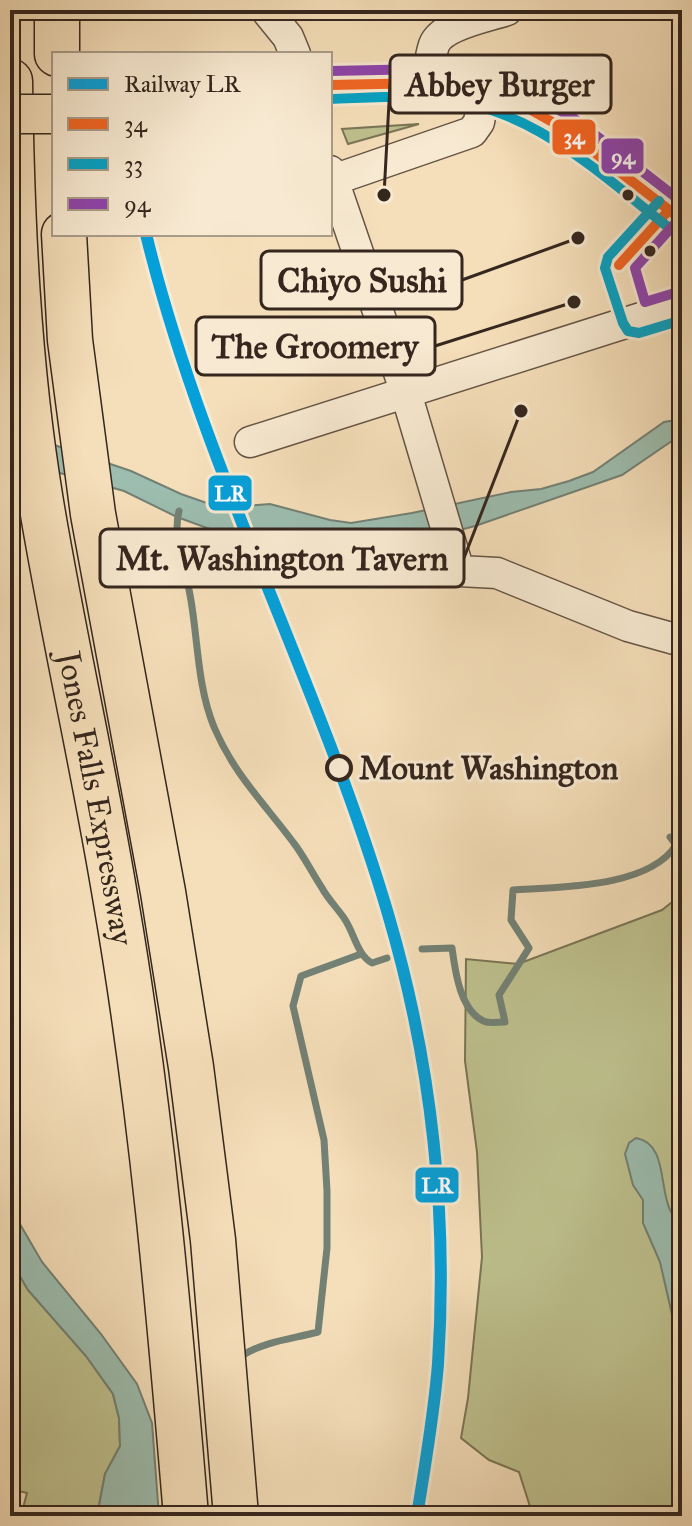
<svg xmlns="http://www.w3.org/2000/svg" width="692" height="1526" viewBox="0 0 692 1526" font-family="'IM FELL Great Primer',serif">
<rect width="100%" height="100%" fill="#f5dfba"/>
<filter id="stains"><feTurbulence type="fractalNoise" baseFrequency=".0025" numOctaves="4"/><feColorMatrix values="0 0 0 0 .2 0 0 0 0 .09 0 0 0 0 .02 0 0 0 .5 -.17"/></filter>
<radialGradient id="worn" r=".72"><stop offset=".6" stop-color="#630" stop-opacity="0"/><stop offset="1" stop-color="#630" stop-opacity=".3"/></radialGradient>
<path fill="#bec18e" stroke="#7a7456" stroke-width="2" d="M419 124 348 144 342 129Z
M682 894V1516H533L519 1472 489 1460 461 1438 468 1398 482 1257 477 1152 465 1061 466 959 518 964 662 910Z
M10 1259 28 1290 86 1356 113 1394 119 1418 120 1446 105 1474 97 1516H21L27 1493 10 1489Z"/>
<path fill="#9cbdaf" stroke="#738175" stroke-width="2" d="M682 419V434L622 475 475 526 418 541 302 544 229 536 177 517 124 491 10 459V430L131 471 181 494 221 508 270 504 330 520 351 523 412 513 511 492 541 489 569 481 593 472 664 422Z
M636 1138C667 1143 659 1187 670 1210 672 1215 678 1220 682 1225V1328L676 1325 673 1319 660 1262 643 1223V1200L633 1185 625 1154 629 1143Z
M10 1207 42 1262 101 1334 137 1384 152 1423 159 1516H97L105 1474 120 1446 119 1418 113 1394 86 1356 28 1290 10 1259Z"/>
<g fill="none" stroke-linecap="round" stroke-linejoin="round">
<path stroke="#738175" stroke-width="7" d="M179 511C172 537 186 569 190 595 198 637 197 686 214 727 234 774 263 802 293 842 304 856 312 873 322 888 328 899 337 908 344 918 354 932 357 955 372 963L387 958
M422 949 452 948C455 970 460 1013 486 1022 491 1023 498 1022 505 1022L499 995 529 948 511 920 513 890C559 887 649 888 676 845L670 837 682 843
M242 1361 243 1355C266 1341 292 1339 318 1332L327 1248V1191L324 1140 293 1006 301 976 361 954"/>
<defs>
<path id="minor" d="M266 10 288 37 295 54
M426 83C429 70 430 57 434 45 442 24 487 17 507 10
M330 171 406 393 459 571 497 573 628 626 682 641
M333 180 472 132 479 122 484 93
M250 442 682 305"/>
<path id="major" d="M330 85 426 83 484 93 522 105 563 128 682 220"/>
<g id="highway">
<path d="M57 10V54"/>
<path id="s1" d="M10 81C12 222 18 363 41 502 63 635 94 768 116 902 151 1105 169 1311 186 1516"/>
<path d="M64 234 70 340 93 514 163 892 191 1067 213 1240 236 1516"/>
</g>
</defs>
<use href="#minor" stroke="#655445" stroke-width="33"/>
<use href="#major" stroke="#35261e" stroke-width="41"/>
<use href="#highway" stroke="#35261e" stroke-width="47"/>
<use href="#minor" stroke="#f8ead2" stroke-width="30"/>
<use href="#major" stroke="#f5dfba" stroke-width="38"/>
<use href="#highway" stroke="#f5dfba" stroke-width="44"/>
<defs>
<path id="major-bridge" d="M10 114H54"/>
</defs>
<use href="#major-bridge" stroke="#35261e" stroke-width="41" stroke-linecap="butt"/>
<use href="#major-bridge" stroke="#f5dfba" stroke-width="38"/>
<defs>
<path id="bus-1" d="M330 85 426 83 484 93 522 105 563 128 682 220
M619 265 669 210"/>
<path id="bus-2" d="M330 99C361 98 392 96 423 97 527 101 596 171 673 231
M659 201 608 257 605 268 623 323 628 331 639 333 682 320"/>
<path id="bus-3" d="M330 71 427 69 486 79 526 92 572 117 682 202
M678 292 645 302 635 268 679 219"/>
</defs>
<use href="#bus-1" stroke="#f8ead2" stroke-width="16"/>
<use href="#bus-2" stroke="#f8ead2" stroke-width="16"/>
<use href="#bus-3" stroke="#f8ead2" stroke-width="16"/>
<use href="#bus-1" stroke="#f26522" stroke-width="10"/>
<use href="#bus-2" stroke="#03a2c5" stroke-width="10"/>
<use href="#bus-3" stroke="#8e44ad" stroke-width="10"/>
<defs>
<path id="rail-1" d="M146 234C203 469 320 683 388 914 431 1060 448 1212 438 1364 434 1415 425 1465 417 1516"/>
</defs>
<use href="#rail-1" stroke="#f8ead2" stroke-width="18"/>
<use href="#rail-1" stroke="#05a0da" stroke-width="12"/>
</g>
<g fill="#35261e" stroke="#f8ead2" stroke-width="3">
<circle cx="628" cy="195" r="7"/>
<circle cx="650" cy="251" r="7"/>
</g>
<circle fill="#f8ead2" stroke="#35261e" stroke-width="4" cx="339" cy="768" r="12"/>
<g text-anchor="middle" stroke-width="6" stroke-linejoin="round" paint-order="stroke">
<g font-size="32" font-weight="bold" fill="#35261e" stroke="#f8ead2" text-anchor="start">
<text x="359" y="779">Mount Washington</text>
</g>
<g font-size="32" fill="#35261e" stroke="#f8ead2">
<text dy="11" stroke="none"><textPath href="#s1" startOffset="724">Jones Falls Expressway</textPath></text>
</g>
</g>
<path fill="none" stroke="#35261e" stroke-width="3" d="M384 195L390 84M578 238L462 280M574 302L435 346M521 411L464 558"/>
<g fill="#35261e" stroke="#f8ead2" stroke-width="3">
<circle cx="384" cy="195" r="8"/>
<circle cx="578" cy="238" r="8"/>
<circle cx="574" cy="302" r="8"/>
<circle cx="521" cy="411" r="8"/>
</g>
<g fill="#f8ead2" stroke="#35261e" stroke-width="3">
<rect x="390" y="55" width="221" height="58" rx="8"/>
<rect x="261" y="251" width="201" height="58" rx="8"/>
<rect x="196" y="317" width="239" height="58" rx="8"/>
<rect x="100" y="529" width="364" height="58" rx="8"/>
</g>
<g font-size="34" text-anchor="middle" font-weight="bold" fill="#35261e">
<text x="500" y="96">Abbey Burger</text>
<text x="362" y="292">Chiyo Sushi</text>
<text x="315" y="358">The Groomery</text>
<text x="282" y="570">Mt. Washington Tavern</text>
</g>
<g stroke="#f8ead2" stroke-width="3">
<rect x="551" y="118" width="46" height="38" rx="8" fill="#f26522"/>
<rect x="600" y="137" width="45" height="38" rx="8" fill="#8e44ad"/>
<rect x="207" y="474" width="46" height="38" rx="8" fill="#05a0da"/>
<rect x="414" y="1166" width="46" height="38" rx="8" fill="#05a0da"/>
</g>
<g font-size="22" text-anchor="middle" font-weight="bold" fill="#fff">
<text x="574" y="144">34</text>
<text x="623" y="164">94</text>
<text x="230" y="501">LR</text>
<text x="437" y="1193">LR</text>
</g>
<rect width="692" height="1526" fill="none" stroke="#f5dfba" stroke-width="40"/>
<rect x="12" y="12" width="668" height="1502" fill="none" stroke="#35261e" stroke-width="4"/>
<rect x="20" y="20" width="652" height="1486" fill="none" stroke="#35261e" stroke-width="2"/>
<rect x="52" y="52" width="280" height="184" fill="#f8ead2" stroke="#aa9c8a" stroke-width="2"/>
<rect x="68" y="78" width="40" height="12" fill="#05a0da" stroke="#aa9c8a" stroke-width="2"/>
<text x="124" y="92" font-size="24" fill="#35261e">Railway LR</text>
<rect x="68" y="118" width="40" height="12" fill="#f26522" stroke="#aa9c8a" stroke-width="2"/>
<text x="124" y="132" font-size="24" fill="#35261e">34</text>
<rect x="68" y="158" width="40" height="12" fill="#03a2c5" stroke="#aa9c8a" stroke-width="2"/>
<text x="124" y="172" font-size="24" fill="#35261e">33</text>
<rect x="68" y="198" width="40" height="12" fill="#8e44ad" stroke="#aa9c8a" stroke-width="2"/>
<text x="124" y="212" font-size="24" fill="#35261e">94</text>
<rect width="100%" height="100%" filter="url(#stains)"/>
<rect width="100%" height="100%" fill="url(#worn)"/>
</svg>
